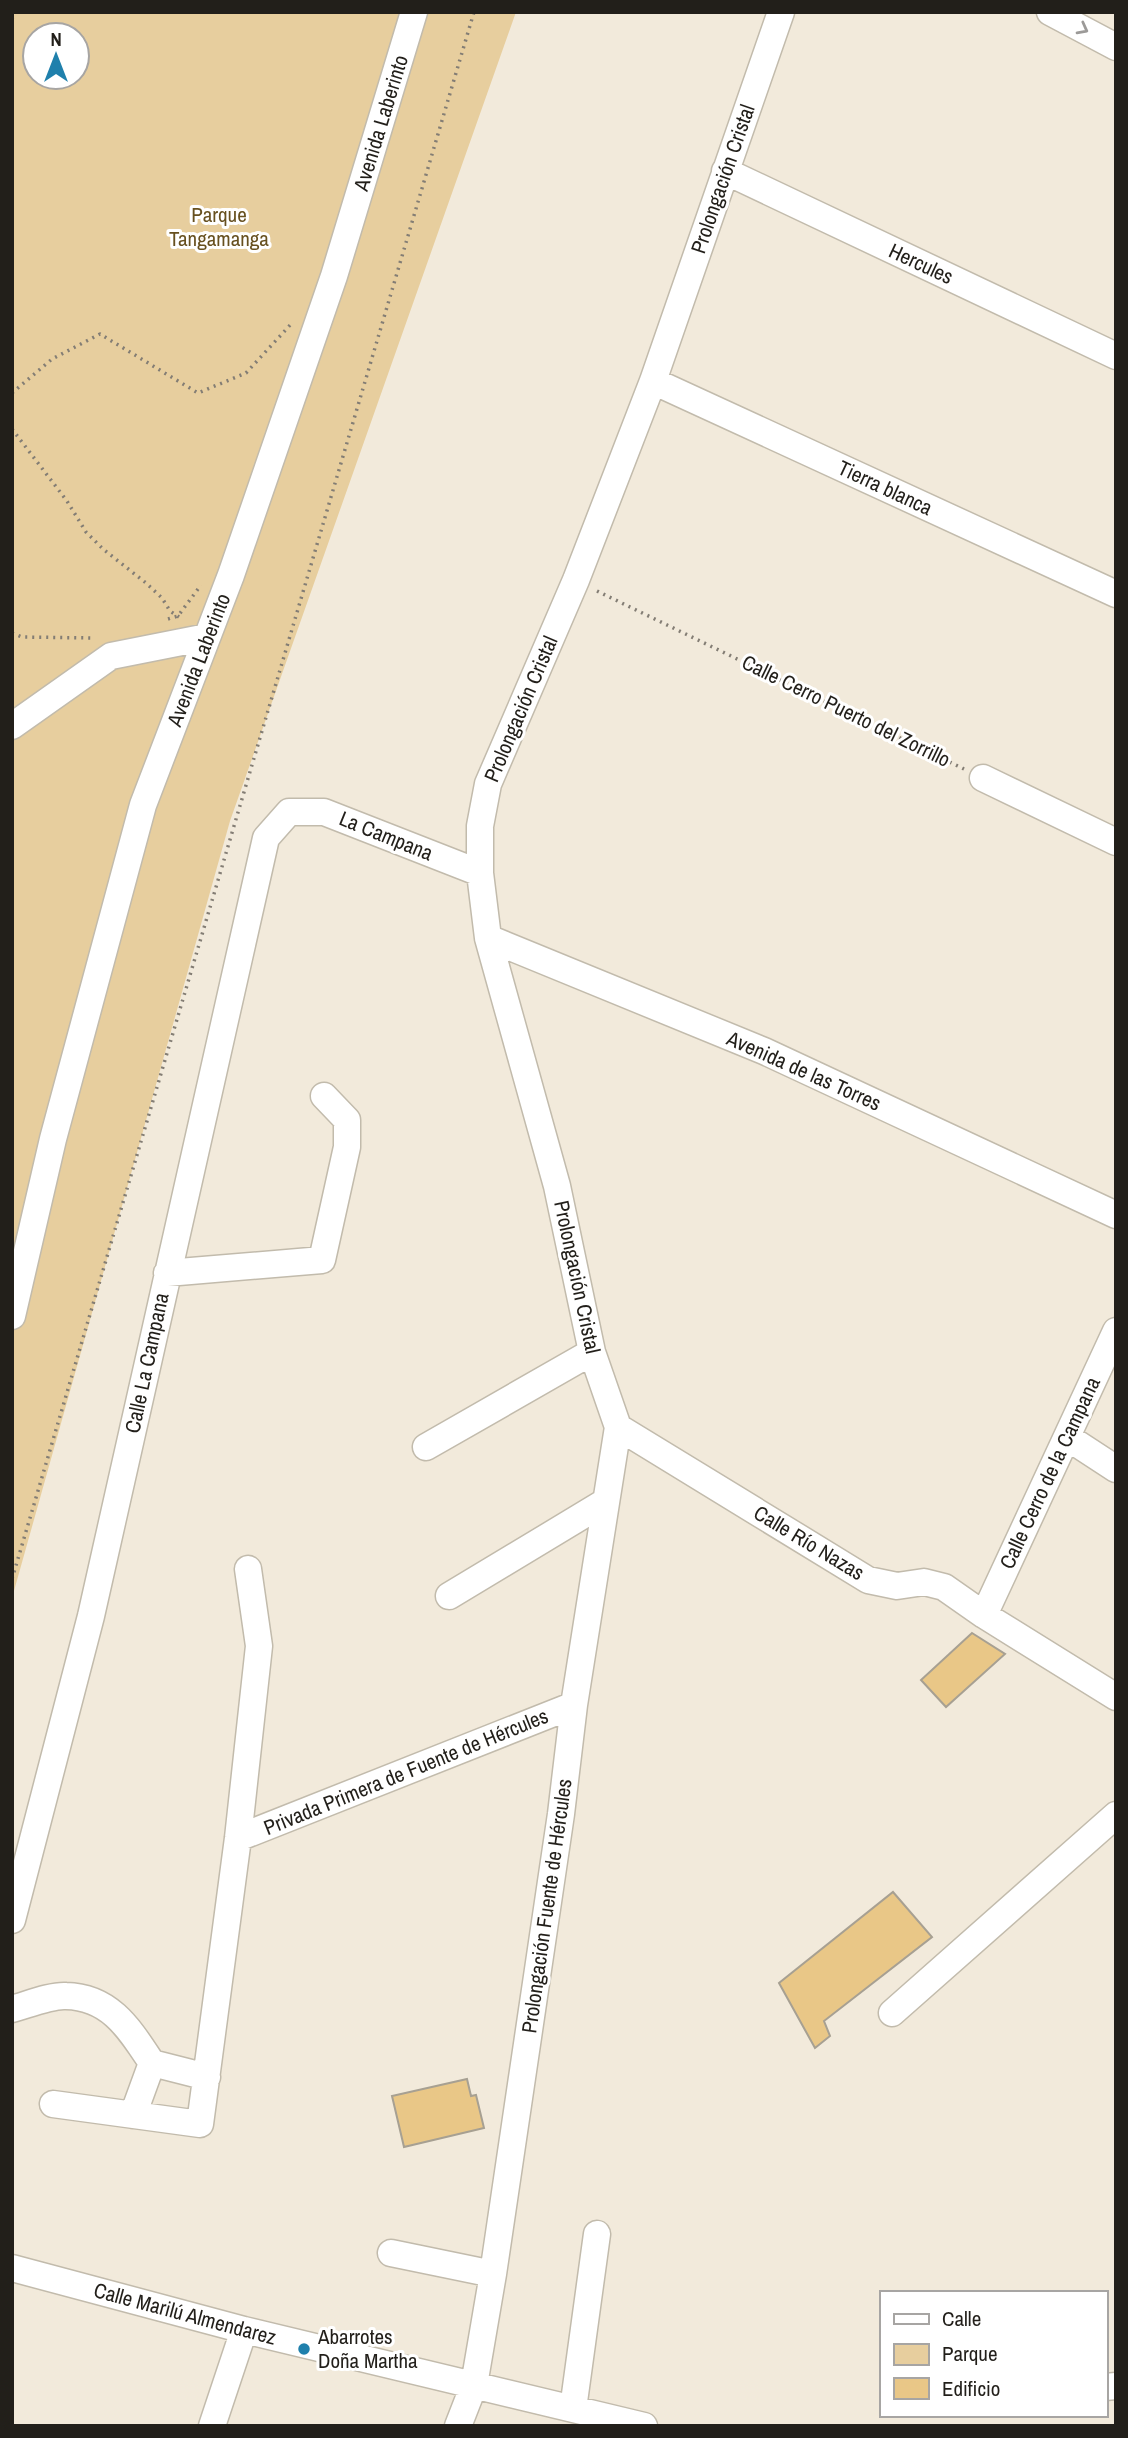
<svg xmlns="http://www.w3.org/2000/svg" width="1128" height="2438" viewBox="0 0 1128 2438" font-family="'Archivo Narrow',sans-serif">
<rect width="100%" height="100%" fill="#f2eadb"/>
<path fill="#e7ce9e" fill-rule="evenodd" d="M12 12H516L230 821 12 1598ZM35 35H77V77H35Z"/>
<path fill="#e9c787" stroke="#a7a092" stroke-width="2" d="M972 1633 1005 1654 946 1707 921 1680Z
M893 1892 932 1937 824 2021 830 2036 815 2048 779 1983Z
M467 2079 471 2096 476 2095 484 2128 404 2147 392 2096Z"/>
<g fill="none" stroke-linecap="round" stroke-linejoin="round">
<defs>
<path id="minor" d="M1050 12 1116 47
M725 171 1116 356
M653 381 1116 594
M12 726 111 656 207 637
M983 778 1116 842
M488 938 764 1051 1116 1215
M167 1273 322 1260 347 1147V1120L324 1096
M12 1316 53 1139 143 805 231 575 334 276 414 12
M618 1427 868 1580 897 1586 924 1582 944 1587 984 1615 1116 1697
M1067 1437 1116 1469
M426 1447 592 1352
M449 1596 605 1502
M984 1615 1116 1331
M238 1838 574 1705
M12 1920 91 1616 266 838 289 812H324L480 873
M12 2009C27 2005 51 1995 66 1996 111 1997 130 2030 152 2063L207 2077
M892 2013 1116 1815
M53 2104 200 2124 238 1838 259 1646 248 1569
M133 2115 152 2063
M391 2253 493 2274
M12 2268 244 2330 644 2426
M1105 2387 1116 2386
M573 2409 597 2234
M212 2426 244 2330
M458 2426 474 2385 493 2274 561 1814 574 1705 618 1427 592 1352 557 1186 488 938 480 873V826L488 784 576 580 653 381 781 12"/>
</defs>
<use href="#minor" stroke="#c2bbac" stroke-width="29"/>
<path stroke="#837d74" stroke-width="3.5" stroke-dasharray="2 5" stroke-linecap="butt" d="M12 20 14 12
M12 393 52 359 100 334 198 393 246 373 292 323
M12 429 67 501 86 532 103 549 146 583 162 598 170 611 179 617
M597 591 964 769
M168 619 178 616 201 585
M12 633 22 637 94 638
M12 1579 474 12"/>
<use href="#minor" stroke="#fff" stroke-width="26"/>
</g>
<defs><path id="oneway-chevron" d="M-2-3.5L2.5 0L-2 3.5" fill="none" stroke-width="1.6" stroke-linecap="round" stroke-linejoin="round" transform="scale(1.75)"/></defs>
<use stroke="#9c9a98" href="#oneway-chevron" transform="translate(1083 29) rotate(28)"/>
<circle fill="#1f80ac" stroke="#fff" stroke-width="2.5" cx="304" cy="2349" r="7"/>
<g text-anchor="middle" stroke-width="6" stroke-linejoin="round" paint-order="stroke">
<g font-size="21" fill="#221f1a" stroke="#fff">
<text transform="translate(381 123) rotate(-73)" y="7">Avenida Laberinto</text>
<text transform="translate(723 179) rotate(-71)" y="7">Prolongación Cristal</text>
<text transform="translate(921 264) rotate(25)" y="7">Hercules</text>
<text transform="translate(885 488) rotate(25)" y="7">Tierra blanca</text>
<text transform="translate(199 660) rotate(-69)" y="7">Avenida Laberinto</text>
<text transform="translate(521 709) rotate(-67)" y="7">Prolongación Cristal</text>
<text transform="translate(846 711) rotate(26)" y="7">Calle Cerro Puerto del Zorrillo</text>
<text transform="translate(386 836) rotate(22)" y="7">La Campana</text>
<text transform="translate(804 1071) rotate(24)" y="7">Avenida de las Torres</text>
<text transform="translate(577 1277) rotate(78)" y="7">Prolongación Cristal</text>
<text transform="translate(147 1363) rotate(-78)" y="7">Calle La Campana</text>
<text transform="translate(1050 1473) rotate(-65)" y="7">Calle Cerro de la Campana</text>
<text transform="translate(809 1543) rotate(31)" y="7">Calle Río Nazas</text>
<text transform="translate(406 1772) rotate(-22)" y="7">Privada Primera de Fuente de Hércules</text>
<text transform="translate(547 1906) rotate(-82)" y="7">Prolongación Fuente de Hércules</text>
<text transform="translate(185 2314) rotate(15)" y="7">Calle Marilú Almendarez</text>
</g>
<g font-size="21" fill="#67501f" stroke="#fff">
<text x="219" y="222">Parque<tspan x="219" dy="24">Tangamanga</tspan></text>
</g>
<g font-size="21" fill="#221f1a" stroke="#fff" text-anchor="start">
<text x="318" y="2344">Abarrotes<tspan x="318" dy="24">Doña Martha</tspan></text>
</g>
</g>
<rect width="1128" height="2438" fill="none" stroke="#221f1a" stroke-width="28"/>
<rect x="880" y="2291" width="228" height="126" fill="#ffffff" stroke="#a7a5a3" stroke-width="2"/>
<rect x="894" y="2314" width="35" height="10" fill="#ffffff" stroke="#a7a5a3" stroke-width="2"/>
<text x="942" y="2326" font-size="21" fill="#221f1a">Calle</text>
<rect x="894" y="2344" width="35" height="21" fill="#e7ce9e" stroke="#a7a5a3" stroke-width="2"/>
<text x="942" y="2361" font-size="21" fill="#221f1a">Parque</text>
<rect x="894" y="2378" width="35" height="21" fill="#e9c787" stroke="#a7a5a3" stroke-width="2"/>
<text x="942" y="2396" font-size="21" fill="#221f1a">Edificio</text>
<g transform="translate(56 56)"><circle r="33" fill="#ffffff" stroke="#a7a5a3" stroke-width="2"/>
<path d="M0-5L12 26L0 18L-12 26Z" fill="#1f80ac"/>
<text y="-10" font-size="19" font-weight="bold" text-anchor="middle" fill="#221f1a">N</text>
</g>
</svg>
